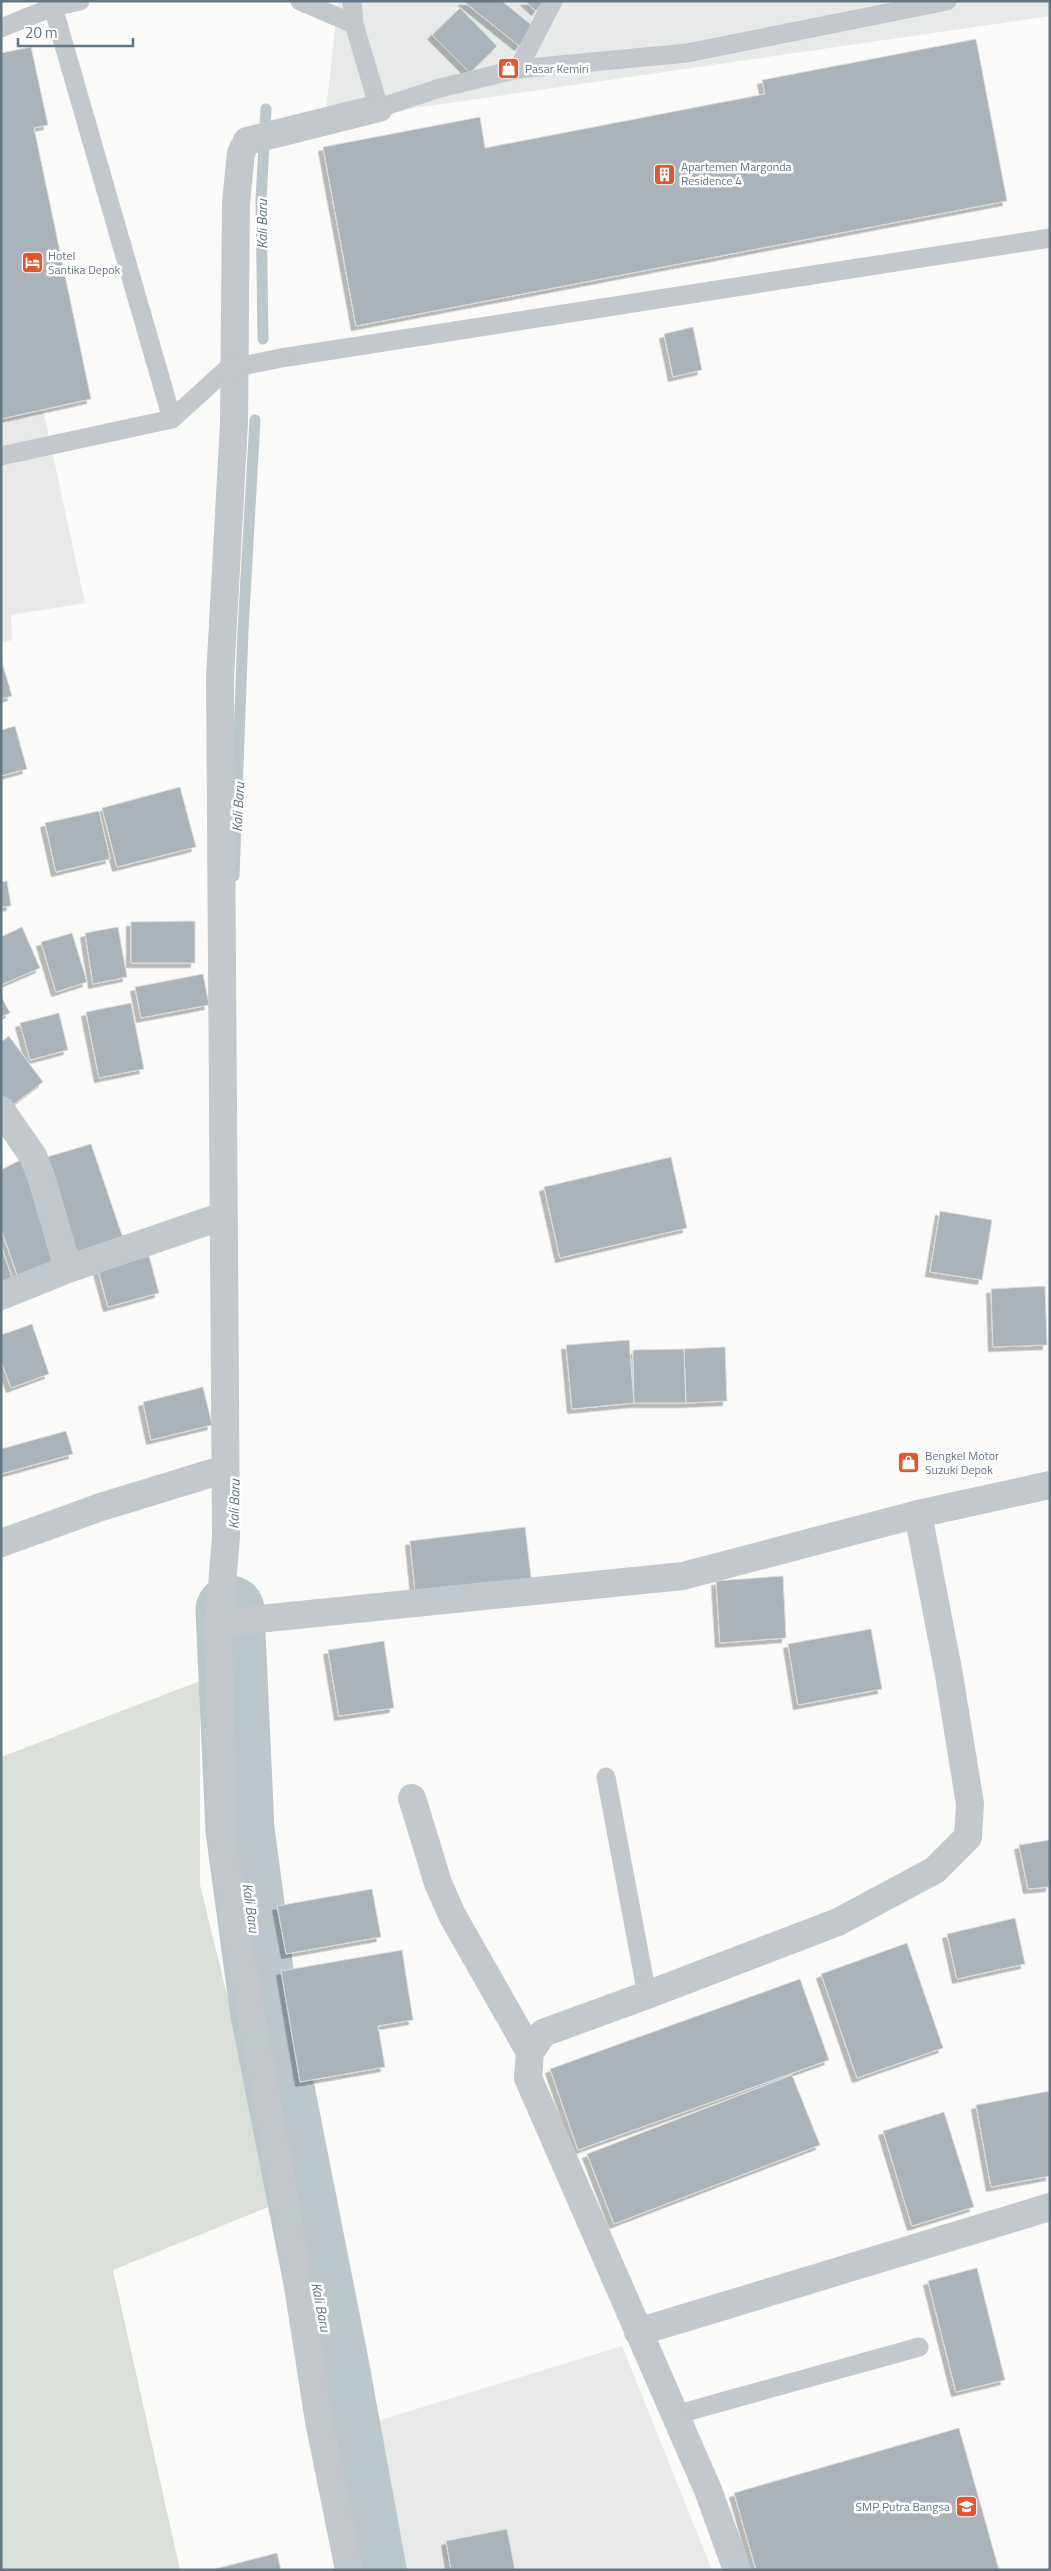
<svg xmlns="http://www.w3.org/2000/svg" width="1051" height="2571" viewBox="0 0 1051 2571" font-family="'Titillium Web',sans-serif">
<defs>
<filter id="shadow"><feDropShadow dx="-4.5" dy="4.5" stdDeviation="0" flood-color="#0004"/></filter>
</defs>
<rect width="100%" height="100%" fill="#fafaf8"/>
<path fill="#e8e9e9" d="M338 1H1050V16L325 121Z
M1 215 85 603 11 615 12 640 1 643Z
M622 2346 712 2570H391L374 2422Z"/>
<path fill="#dadfd7" d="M200 1681V1885L278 2203 113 2270 180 2570H1V1757Z"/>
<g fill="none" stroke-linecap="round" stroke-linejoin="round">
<path stroke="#bbc7cb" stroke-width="11" d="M263 339 261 200 266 109
M234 876 243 630 255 420"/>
<path stroke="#bbc7cb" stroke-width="69" d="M230 1610 240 1830 264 2008 333 2357 372 2570"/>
</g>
<path fill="#aab3b9" stroke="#dcdcda" filter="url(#shadow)" d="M463 1H502L534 27 519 46Z
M525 1H544L536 11Z
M460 8 497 46 470 73 432 35Z
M976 39 1007 201 356 326 323 147 480 117 485 148 765 94 762 80Z
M31 47 48 125 34 128 91 399 1 419V53Z
M693 327 702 370 673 377 664 334Z
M1 659 12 696 1 699Z
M15 726 27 769 1 776V730Z
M180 787 196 847 117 867 102 808Z
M99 811 110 859 56 872 45 823Z
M7 881 11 906 1 907V882Z
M195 921V963H131V922Z
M22 927 40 968 1 985V937Z
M118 927 127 977 93 984 85 933Z
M72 933 87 982 56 992 41 942Z
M203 974 209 1005 141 1018 135 987Z
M1 996 10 1013 1 1017Z
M131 1003 144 1069 99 1078 86 1012Z
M59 1013 68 1050 30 1060 20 1023Z
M9 1036 43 1082 9 1108 1 1098V1042Z
M91 1144 125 1244 74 1261 40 1159Z
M26 1157 66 1268 21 1286 1 1229V1170Z
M671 1157 687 1228 560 1258 544 1187Z
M940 1211 992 1220 982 1280 930 1272Z
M1 1246 16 1289 1 1294Z
M149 1256 159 1293 108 1307 98 1270Z
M1045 1286 1047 1345 993 1347 991 1289Z
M32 1324 49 1374 11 1388 1 1361V1335Z
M629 1340 634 1403 572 1409 566 1345Z
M725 1347 727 1401 686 1403 684 1349Z
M684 1349 686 1403H634L633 1350Z
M203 1387 212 1425 151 1440 143 1402Z
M66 1431 73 1454 1 1474V1449Z
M525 1527 532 1585 416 1600 410 1541Z
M783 1576 786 1638 720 1643 716 1581Z
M871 1629 882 1689 798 1705 788 1644Z
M384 1641 394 1708 339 1716 328 1650Z
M1050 1840V1887L1028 1889 1019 1845Z
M372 1889 381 1937 286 1954 277 1906Z
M1015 1918 1025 1964 957 1979 947 1934Z
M907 1943 943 2048 857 2078 821 1974Z
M402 1950 413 2020 378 2026 385 2067 300 2082 281 1971Z
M800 1979 829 2060 578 2150 550 2069Z
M792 2075 820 2145 614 2224 587 2154Z
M1050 2091V2176L991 2187 976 2105Z
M944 2112 974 2207 912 2226 883 2131Z
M977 2268 1005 2380 956 2392 928 2281Z
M959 2428 999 2570H756L734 2493Z
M507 2529 515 2570H451L446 2541Z
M277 2553 281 2570H215V2569Z"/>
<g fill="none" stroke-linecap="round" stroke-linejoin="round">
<path stroke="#c3c8cc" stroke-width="19" d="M300 1 354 24
M352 1 354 24 379 108 440 88 518 69 687 53 947 1
M53 7 172 419
M1 28 53 7 80 1
M518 69 553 1
M281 358 1050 238
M1 456 172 419 227 369
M606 1777 647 1995
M675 2415 919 2347"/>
<path stroke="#c3c8cc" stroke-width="28" d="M1 1110 33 1156 41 1176 68 1269
M1 1296 68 1269 223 1216
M1 1543 101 1507 225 1469
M219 1623 683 1576 918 1514 1050 1485
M412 1798 438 1883 452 1915 530 2052
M638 2332 1050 2207
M349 2570 319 2421 283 2190 238 1943 222 1843 219 1623 226 1536 220 678 234 423 236 203 241 153 247 141 379 108
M737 2570 708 2490 528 2078 530 2052 543 2033 647 1995 838 1922 935 1870 968 1837 970 1804 949 1675 918 1514"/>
<path stroke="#c3c8cc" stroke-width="19" d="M227 369 281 358"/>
</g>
<defs>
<symbol id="shop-square" viewBox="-11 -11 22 22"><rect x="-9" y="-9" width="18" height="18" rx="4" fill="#e4572e" stroke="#fff"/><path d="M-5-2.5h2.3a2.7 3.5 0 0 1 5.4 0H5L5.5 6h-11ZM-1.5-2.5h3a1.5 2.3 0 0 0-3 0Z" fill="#fff"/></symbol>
<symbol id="building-square" viewBox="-11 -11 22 22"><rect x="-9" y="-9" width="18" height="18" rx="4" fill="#e4572e" stroke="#fff"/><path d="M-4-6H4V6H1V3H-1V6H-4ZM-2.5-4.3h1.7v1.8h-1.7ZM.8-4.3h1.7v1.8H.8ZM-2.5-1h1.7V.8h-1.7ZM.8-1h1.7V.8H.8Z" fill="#fff"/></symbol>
<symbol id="hotel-square" viewBox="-11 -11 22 22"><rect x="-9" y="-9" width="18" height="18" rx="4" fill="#e4572e" stroke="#fff"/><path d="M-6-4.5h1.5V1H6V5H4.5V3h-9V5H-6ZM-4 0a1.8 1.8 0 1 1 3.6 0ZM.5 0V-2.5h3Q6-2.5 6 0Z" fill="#fff"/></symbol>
<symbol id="school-square" viewBox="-11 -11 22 22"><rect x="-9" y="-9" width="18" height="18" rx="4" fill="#e4572e" stroke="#fff"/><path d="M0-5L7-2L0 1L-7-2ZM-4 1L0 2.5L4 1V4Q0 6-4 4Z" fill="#fff"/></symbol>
</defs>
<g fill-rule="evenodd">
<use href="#shop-square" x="496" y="56" width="25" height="25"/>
<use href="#building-square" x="652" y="162" width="25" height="25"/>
<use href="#hotel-square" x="20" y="250" width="25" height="25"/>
<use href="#shop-square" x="896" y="1450" width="25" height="25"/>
<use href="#school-square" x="954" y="2494" width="25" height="25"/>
</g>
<g text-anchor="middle" stroke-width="5" stroke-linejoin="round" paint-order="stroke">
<g font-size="12" fill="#657683" stroke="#fff" text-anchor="start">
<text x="525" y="73">Pasar Kemiri</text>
<text x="681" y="171">Apartemen Margonda<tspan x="681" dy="14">Residence 4</tspan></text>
<text x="48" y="260">Hotel<tspan x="48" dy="14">Santika Depok</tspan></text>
<text x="925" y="1460">Bengkel Motor<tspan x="925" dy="14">Suzuki Depok</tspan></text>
<text x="950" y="2511" text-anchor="end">SMP Putra Bangsa</text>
</g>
<g font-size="14" font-style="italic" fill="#60757c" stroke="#fff">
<text transform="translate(262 224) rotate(-90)" y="5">Kali Baru</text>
<text transform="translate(238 807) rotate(-87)" y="5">Kali Baru</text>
<text transform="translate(234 1504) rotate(-88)" y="5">Kali Baru</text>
<text transform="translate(251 1908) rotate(82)" y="5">Kali Baru</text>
<text transform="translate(321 2307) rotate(79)" y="5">Kali Baru</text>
</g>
</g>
<rect width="1051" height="2571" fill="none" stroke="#657683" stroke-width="5"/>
<path d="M18 38v8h115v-8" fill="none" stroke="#657683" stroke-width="2.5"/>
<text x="25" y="38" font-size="15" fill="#657683" stroke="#ffffff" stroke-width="4" paint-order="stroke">20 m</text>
</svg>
